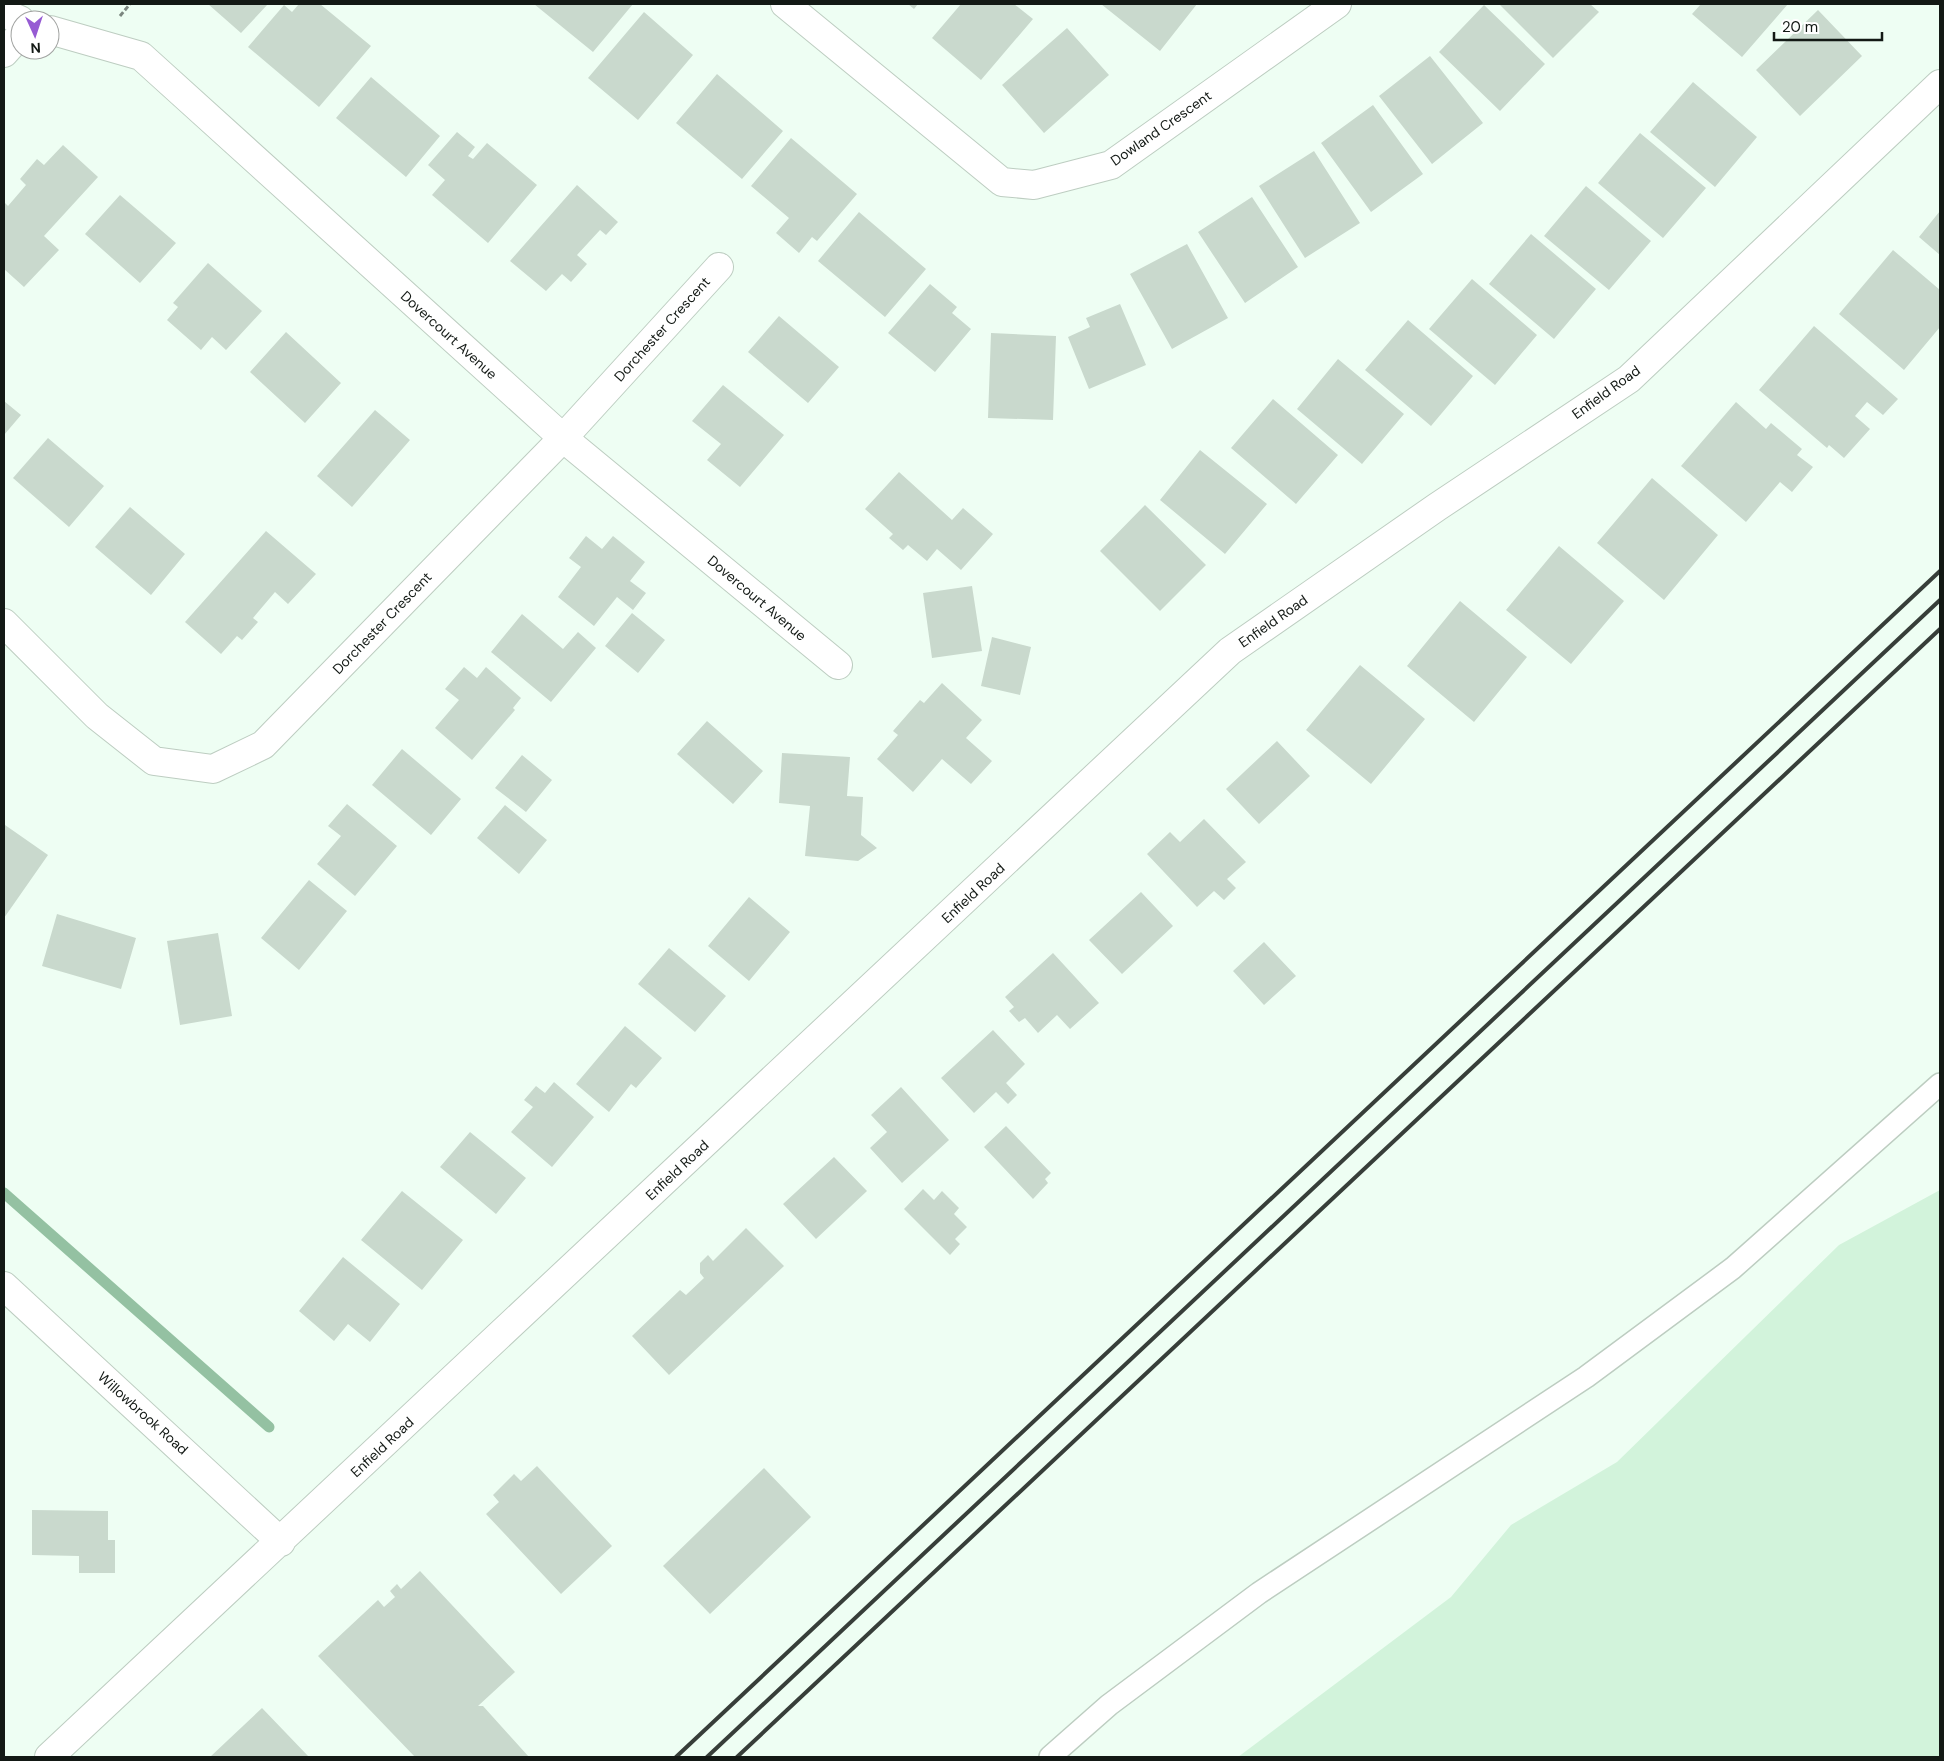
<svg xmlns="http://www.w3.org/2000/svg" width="1944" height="1761" viewBox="0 0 1944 1761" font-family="'DM Sans',sans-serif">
<rect width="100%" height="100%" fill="#eefef3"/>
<path fill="#d2f3db" d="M1940 1190V1757H1238L1451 1597 1511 1525 1617 1462 1839 1245Z"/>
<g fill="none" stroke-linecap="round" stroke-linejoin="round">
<path stroke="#94c1a2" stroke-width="11" d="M4 1193 269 1427"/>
</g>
<path fill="#c9d9cd" d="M208 4H268L241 33Z
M299 4H320L371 46 319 107 248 47 284 5 292 12Z
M534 4H633L593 52Z
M908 4H918L914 9Z
M961 4H1014L1033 19 981 80 932 38Z
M1101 4H1197L1160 51Z
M1499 4H1590L1599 12 1553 58Z
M1701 4H1788L1742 57 1692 14Z
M1484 5 1545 64 1500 111 1439 52Z
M1818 10 1862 56 1800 116 1756 70Z
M644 12 693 55 638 120 588 78Z
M1067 28 1109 75 1044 133 1002 85Z
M1430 56 1483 123 1432 164 1379 96Z
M717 74 783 131 742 179 676 123Z
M371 77 440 136 406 177 336 118Z
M1693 82 1757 137 1715 187 1650 132Z
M1373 105 1423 174 1371 212 1321 143Z
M457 132 475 147 468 156 473 159 487 143 537 185 488 243 432 195 445 180 428 165Z
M1640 133 1706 188 1663 238 1598 183Z
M791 138 857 194 817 241 812 237 799 253 776 233 789 218 751 186Z
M63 145 98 177 44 236 59 250 24 287 4 269V202L8 206 26 185 20 179 37 159 44 165Z
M1314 151 1360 223 1305 258 1259 186Z
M577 185 618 222 606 235 600 230 577 255 587 264 571 282 562 274 546 291 510 261Z
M1586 186 1651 241 1609 290 1544 236Z
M120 195 176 243 140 283 85 234Z
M1252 197 1298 267 1245 303 1198 232Z
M1940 211V255L1919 237Z
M859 212 926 269 885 317 818 261Z
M1531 234 1596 289 1554 339 1489 284Z
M1187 244 1228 318 1172 349 1130 274Z
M1893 250 1940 290V327L1904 370 1839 314Z
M208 263 262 311 226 350 212 337 201 350 167 320 178 307 173 303Z
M1472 279 1537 335 1495 385 1429 329Z
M930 284 957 307 952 313 971 329 935 372 888 333Z
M1120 304 1146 365 1089 389 1068 337 1090 327 1086 318Z
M779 316 839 367 808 403 748 352Z
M1408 320 1473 376 1431 426 1365 370Z
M1814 326 1898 399 1883 415 1867 402 1855 416 1870 429 1844 458 1829 445 1827 448 1759 390Z
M286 332 341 383 305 423 250 372Z
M991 333 1056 336 1053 420 988 418Z
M1338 359 1404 414 1362 464 1297 409Z
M723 385 784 435 740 487 707 460 721 444 692 421Z
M1273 399 1338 455 1296 504 1231 448Z
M4 401 21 415 4 435Z
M1736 402 1766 429 1771 423 1802 449 1797 455 1813 467 1792 492 1780 482 1746 522 1681 466Z
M375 410 410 440 352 507 317 476Z
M48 438 104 486 69 527 13 478Z
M1200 450 1267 504 1225 554 1160 500Z
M899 472 952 520 963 508 993 534 961 570 937 549 927 561 908 545 903 550 889 538 893 534 865 509Z
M1652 478 1718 535 1664 600 1597 543Z
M1145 505 1206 565 1160 611 1100 551Z
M130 507 185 554 151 595 95 547Z
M266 531 316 574 288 604 275 592 253 618 258 622 242 640 237 636 221 654 185 622Z
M586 536 602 549 613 536 645 562 630 581 646 593 633 610 617 597 594 626 558 597 581 567 569 558Z
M1559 546 1624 601 1571 664 1506 610Z
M972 586 982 651 932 658 923 593Z
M1460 601 1527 657 1474 722 1407 666Z
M632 613 665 640 638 673 605 646Z
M522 614 563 649 578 632 596 648 551 702 491 652Z
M992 637 1031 647 1020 695 981 686Z
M1360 665 1425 719 1371 784 1306 730Z
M464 667 477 678 486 667 521 698 513 708 515 710 472 760 435 728 459 700 445 689Z
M942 683 982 720 966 738 992 761 971 784 942 759 913 792 877 759 898 735 893 731 920 700 924 703Z
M707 721 763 771 733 804 677 754Z
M1277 741 1310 776 1259 824 1226 789Z
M402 749 461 799 431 835 372 785Z
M782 753 850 757 847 796 863 797 861 835 877 848 858 861 805 856 810 806 779 803Z
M522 755 552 780 526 812 495 788Z
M347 804 397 846 355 896 317 864 341 836 328 826Z
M505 805 547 840 519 874 477 838Z
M1204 819 1246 862 1227 879 1236 888 1224 900 1214 891 1197 907 1147 854 1170 832 1180 842Z
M5 825 48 855 4 918V827Z
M309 880 347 911 299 970 261 938Z
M1141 892 1173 926 1122 974 1089 940Z
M749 897 790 932 749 981 708 946Z
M57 914 136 938 121 989 42 966Z
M218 933 232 1016 180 1025 167 941Z
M1264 942 1296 976 1264 1005 1233 971Z
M669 948 726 996 695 1032 638 984Z
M1053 953 1099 1003 1070 1029 1057 1015 1038 1033 1025 1018 1019 1022 1009 1011 1014 1007 1005 997Z
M625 1026 662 1058 636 1088 631 1084 609 1112 576 1084Z
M993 1030 1025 1064 1006 1083 1017 1095 1008 1104 996 1092 974 1113 941 1078Z
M554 1082 594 1117 552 1167 511 1132 533 1107 524 1100 536 1086 545 1093Z
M901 1087 949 1140 902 1183 870 1148 887 1132 871 1115Z
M1006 1126 1051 1173 1045 1179 1048 1183 1033 1199 984 1147Z
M470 1132 526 1178 496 1214 440 1167Z
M834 1157 867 1191 816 1239 783 1204Z
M923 1189 934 1200 942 1191 959 1208 954 1214 967 1227 955 1239 960 1244 950 1255 904 1209Z
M402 1191 463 1240 422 1290 361 1240Z
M746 1228 784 1266 669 1375 632 1336 680 1290 686 1295 704 1278 700 1273V1263L708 1255 713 1261Z
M343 1257 400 1304 370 1342 348 1324 334 1341 299 1311Z
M537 1466 612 1546 561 1594 486 1514 499 1502 493 1495 514 1474 521 1481Z
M764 1468 811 1517 710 1614 663 1566Z
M32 1510 108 1511V1540H115V1573H79V1556L32 1555Z
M420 1571 515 1672 478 1706H483L529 1757H415L318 1656 378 1600 384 1607 395 1597 390 1591 397 1584 401 1589Z
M262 1708 309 1757H210Z"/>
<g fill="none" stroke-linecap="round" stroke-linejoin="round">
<defs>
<path id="lane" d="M1050 1757 1109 1705 1259 1593 1586 1377 1733 1268 1940 1084"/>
<path id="street" d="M785 4 1002 182 1034 185 1111 165 1337 4
M4 13 20 20
M50 30 141 56 563 438 838 665
M4 53 20 35
M4 623 97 716 154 761 213 769 263 745 563 438 719 267
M4 1286 281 1542
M49 1757 1230 651 1437 507 1629 379 1940 84"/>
</defs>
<use href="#lane" stroke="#bdcdc1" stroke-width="24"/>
<use href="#street" stroke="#bdcdc1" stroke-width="30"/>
<path stroke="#7b867f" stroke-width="3" stroke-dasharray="5 2.5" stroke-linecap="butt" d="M120 16 130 4"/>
<use href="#lane" stroke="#fff" stroke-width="21"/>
<use href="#street" stroke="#fff" stroke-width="28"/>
<path stroke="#373e39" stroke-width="4" d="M676 1757 1940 571
M707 1757 1940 600
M737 1757 1940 629"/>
</g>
<g text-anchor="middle" stroke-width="4" stroke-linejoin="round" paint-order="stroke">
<g font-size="14" fill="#131915" stroke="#fff">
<text transform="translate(1161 128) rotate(-35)" y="5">Dowland Crescent</text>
<text transform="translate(662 329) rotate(-48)" y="5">Dorchester Crescent</text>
<text transform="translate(449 335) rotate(42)" y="5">Dovercourt Avenue</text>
<text transform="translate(1606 392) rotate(-36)" y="5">Enfield Road</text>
<text transform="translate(757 598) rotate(40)" y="5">Dovercourt Avenue</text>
<text transform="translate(1273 621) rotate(-35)" y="5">Enfield Road</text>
<text transform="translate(382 623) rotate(-46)" y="5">Dorchester Crescent</text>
<text transform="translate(973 893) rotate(-43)" y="5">Enfield Road</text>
<text transform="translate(677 1170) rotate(-43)" y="5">Enfield Road</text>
<text transform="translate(143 1413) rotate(42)" y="5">Willowbrook Road</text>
<text transform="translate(382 1447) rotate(-43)" y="5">Enfield Road</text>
</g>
</g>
<rect width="1944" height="1761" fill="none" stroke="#131915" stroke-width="10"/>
<g transform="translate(35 35) rotate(177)"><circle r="24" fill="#ffffff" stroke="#a1a3a1"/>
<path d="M0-4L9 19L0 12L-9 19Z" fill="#965bd3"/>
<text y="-8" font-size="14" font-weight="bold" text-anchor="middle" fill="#131915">N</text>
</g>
<path d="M1774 32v8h108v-8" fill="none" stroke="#131915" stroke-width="2.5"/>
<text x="1782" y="32" font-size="15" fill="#131915" stroke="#ffffff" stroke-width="4" paint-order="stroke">20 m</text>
</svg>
